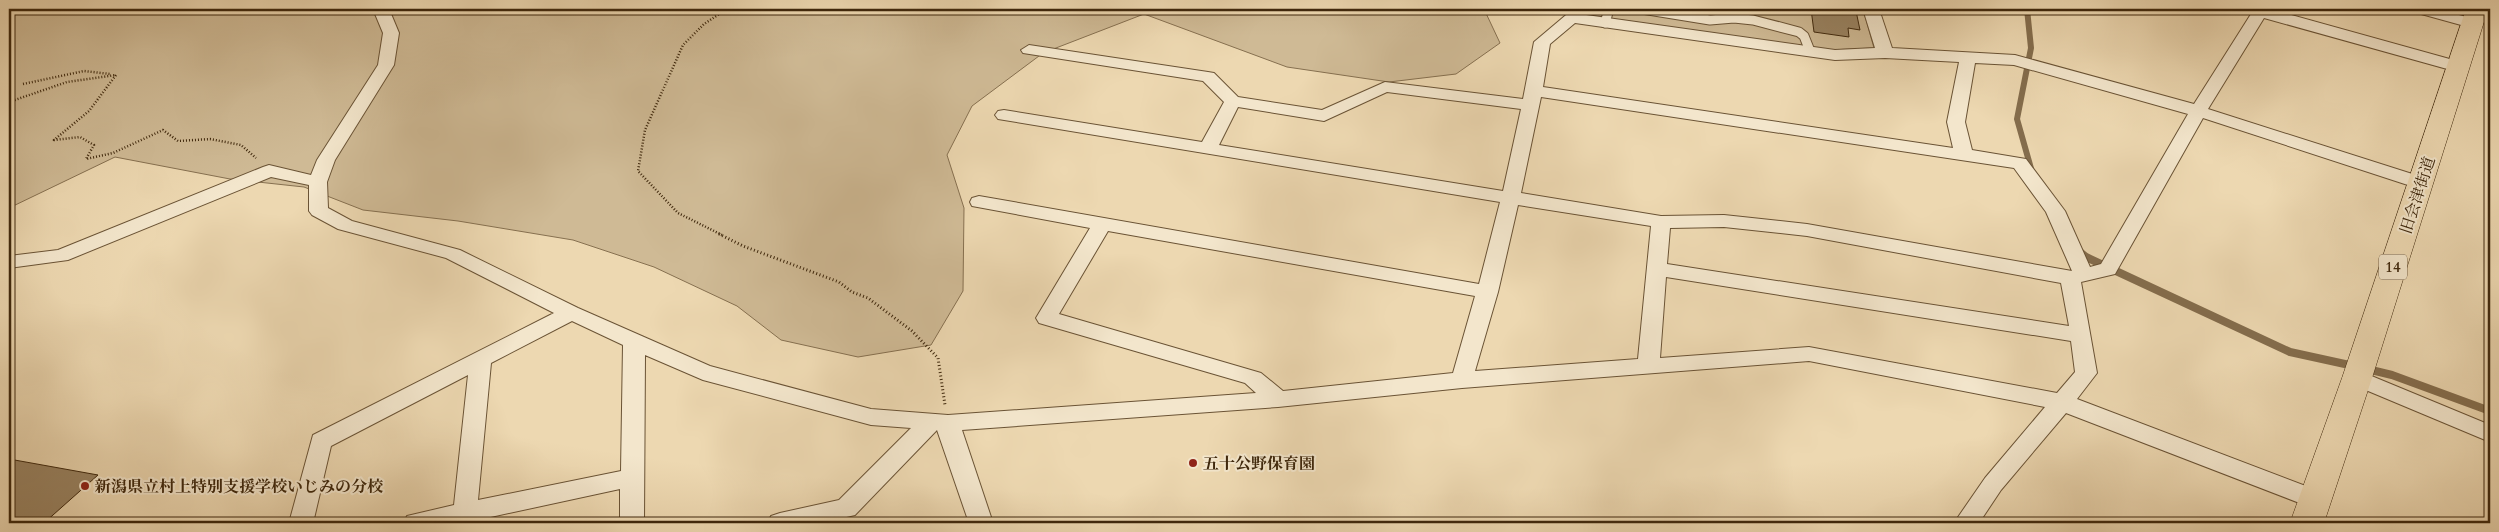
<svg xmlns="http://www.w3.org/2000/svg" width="2499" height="532" viewBox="0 0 2499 532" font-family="Cardo,'Noto Serif JP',serif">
<rect width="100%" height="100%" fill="#edd8b1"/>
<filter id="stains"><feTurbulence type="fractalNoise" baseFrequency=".004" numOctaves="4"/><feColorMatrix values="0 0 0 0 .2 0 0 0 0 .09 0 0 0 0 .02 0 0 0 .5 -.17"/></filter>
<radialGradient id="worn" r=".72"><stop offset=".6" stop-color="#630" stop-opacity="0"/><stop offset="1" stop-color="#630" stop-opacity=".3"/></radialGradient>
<path fill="#cfba95" stroke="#867050" d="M9 9H1484L1500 43 1456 74 1389 82 1287 67 1144 14 1043 53 972 106 947 155 964 208 963 291 931 345 858 357 781 340 737 306 654 267 573 240 458 221 363 210 304 187 230 179 115 157 9 208Z
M1586 9H1863L1874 48 1829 50 1573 13 1575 11Z"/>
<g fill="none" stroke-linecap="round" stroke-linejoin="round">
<path stroke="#846d4d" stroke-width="6" d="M2027 9 2031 48 2017 119 2032 172"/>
<path stroke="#846d4d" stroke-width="8" d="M2080 252 2086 257 2290 352 2354 366
M2367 369 2392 375 2490 411"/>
</g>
<path fill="#998362" stroke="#3e270c" d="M1811 9 1856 11 1860 30 1848 28 1849 37 1814 32Z
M9 459 98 475 44 523H9Z"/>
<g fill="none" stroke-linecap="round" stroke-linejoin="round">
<defs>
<path id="service" d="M1642 9 1710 20 1734 18 1753 20 1799 32 1804 36 1810 51
M1605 23 1609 9"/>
<path id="minor" d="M373 9H389L399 33 394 65 335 160 327 182 328 208 352 221 460 250 578 308 710 366 871 409 948 415 1256 393 1245 383 1039 323 1036 318 1090 228 972 206 970 202 972 198 979 196 1479 284 1500 202 998 119 995 115 998 111 1004 110 1202 142 1224 102 1203 81 1023 53 1021 50 1029 45 1208 72 1214 73 1238 97 1322 110 1385 82 1523 99 1534 42 1566 15 1572 13 1835 50 1875 48 1863 9H1879L1892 48 2015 55 2194 104 2251 14 2244 12 2241 9H2270L2464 63 2466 67 2464 71 2458 72 2264 18 2208 109 2428 179 2430 183 2428 187H2414L2203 118 2115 274 2081 282 2097 373 2077 399 2324 493 2327 500 2324 507 2315 509 2066 413 2001 490 1979 523H1954L1985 478 2045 407 1809 361 1462 388 1278 407 962 430 993 523H969L937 430 855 515 821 523H768L771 516 780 513 839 500 911 428 871 425 703 380 645 355 644 523H620V489L477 520 476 523H404L407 516 454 505 468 375 331 446 313 523H289L313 435 554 313 446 258 338 229 312 215 309 211V185L271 177 68 260 9 268V256L58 250 263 167 269 165 311 175 317 160 378 65 383 33ZM1575 23 1835 60 1885 58 1959 62 1947 122 1953 148 1543 87 1550 44ZM1975 63 2014 65 2188 114 2101 264 2090 267 2065 211 2026 159 1972 150 1965 122ZM1387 92 1521 109 1503 191 1219 145 1238 107 1324 121ZM1541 97 2014 168 2046 212 2072 271 1807 224 1724 215 1661 216 1521 193ZM1518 205 1651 226 1638 359 1475 371 1498 292ZM1724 227 1807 236 2061 283 2069 326 1667 264 1670 228ZM1108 231 1475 296 1453 373 1283 391 1261 373 1059 314ZM1666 277 2071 341 2075 372 2057 393 1809 347 1660 358ZM572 321 623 345 621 471 478 500 491 363Z
M2411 9H2436L2478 20 2480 23 2472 28 2414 12Z
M2357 370 2490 425V442L2349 383 2346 378 2349 373Z"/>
<path id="primary" d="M2466 9H2488L2372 378 2324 523H2290L2342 378Z"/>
</defs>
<use href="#service" stroke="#6a5335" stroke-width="11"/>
<use href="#minor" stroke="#6a5335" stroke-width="2"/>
<use href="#primary" stroke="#3e270c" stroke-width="1"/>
<path stroke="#3e270c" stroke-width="2.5" stroke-dasharray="1 2" stroke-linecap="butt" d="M23 84 84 71 110 74
M9 102 67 82 116 75 89 111 54 140 80 137 94 145 86 159 113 153 163 130 178 141 210 139 241 145 256 158
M722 235 678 213 638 171 645 130 683 45 704 24 727 9"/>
<path stroke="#3e270c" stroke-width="3" stroke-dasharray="1 2.5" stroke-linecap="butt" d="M719 234 743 246 839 282 852 292 868 298 912 331 938 358 945 405"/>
<use href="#service" stroke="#f3e6cc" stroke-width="9"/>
<use href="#minor" fill="#f3e6cc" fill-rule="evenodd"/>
<use href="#primary" fill="#edd8b1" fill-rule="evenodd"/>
</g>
<g fill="#8f2418" stroke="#f3e6cc" stroke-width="2">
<circle cx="1193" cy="463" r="5"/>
<circle cx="85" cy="486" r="5"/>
</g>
<g text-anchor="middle" stroke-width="4" stroke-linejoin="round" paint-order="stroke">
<rect fill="#f3e6cc" stroke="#746046" stroke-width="1" x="2379" y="254.5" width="28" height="25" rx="4"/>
<g font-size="15" font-weight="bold" fill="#3e270c">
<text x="2393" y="272">14</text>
</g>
<g font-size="16" fill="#3e270c" stroke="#f3e6cc">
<text transform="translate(2417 195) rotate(-72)" y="6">旧会津街道</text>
</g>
<g font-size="16" font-weight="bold" fill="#3e270c" stroke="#f3e6cc" text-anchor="start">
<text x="1203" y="469">五十公野保育園</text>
<text x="95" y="492">新潟県立村上特別支援学校いじみの分校</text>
</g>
</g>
<rect width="2499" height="532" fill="none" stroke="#edd8b1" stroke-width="30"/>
<rect x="10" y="10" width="2479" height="512" fill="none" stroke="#3e270c" stroke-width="2.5"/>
<rect x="15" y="15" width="2469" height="502" fill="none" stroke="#3e270c"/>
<rect width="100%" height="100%" filter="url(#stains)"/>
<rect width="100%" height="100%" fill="url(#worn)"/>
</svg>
